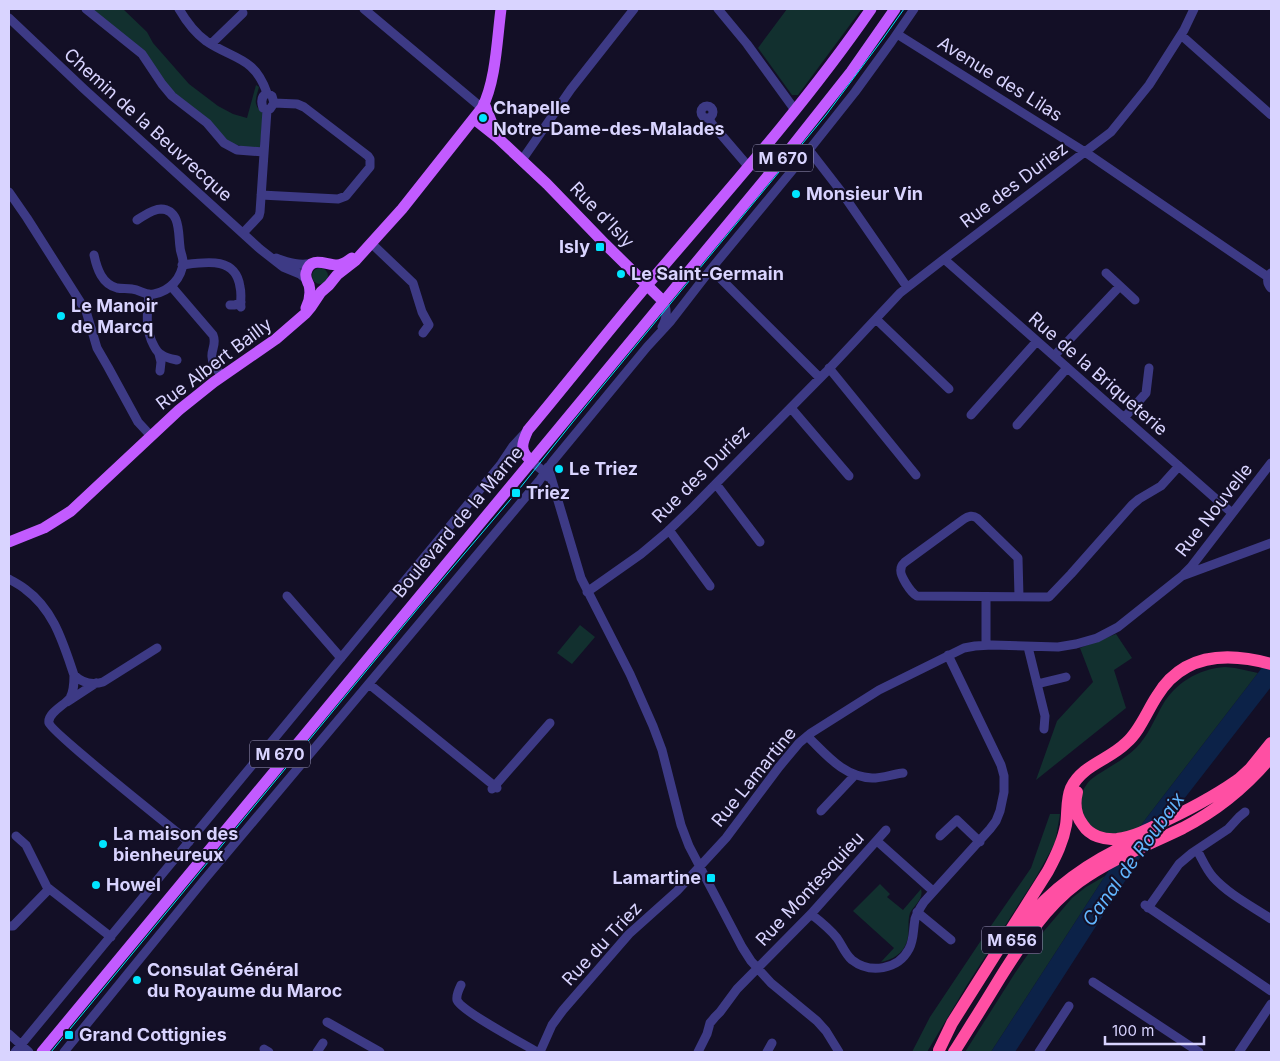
<svg xmlns="http://www.w3.org/2000/svg" width="1280" height="1061" viewBox="0 0 1280 1061" font-family="Inter,sans-serif">
<rect width="100%" height="100%" fill="#130f26"/>
<path fill="#12302f" d="M91 9H123L147 32 153 43 189 84 218 106 233 114 247 118 256 85 259 87C256 99 252 104 263 113L260 147H245L230 143 178 97 162 79Z
M787 9H859L861 10 798 95H792L758 48Z
M312 276a8 8 0 1 1 16 0a8 8 0 1 1-16 0Z
M580 625 595 637 572 664 557 653Z
M1116 634 1132 658 1114 670 1126 708 1036 780 1057 721 1093 682 1080 648Z
M1225 667 1235 668 1258 673 1138 829C1126 832 1112 836 1100 832 1097 831 1092 828 1090 826 1087 823 1080 810 1080 806 1080 799 1082 790 1087 784 1091 778 1099 774 1105 770 1116 763 1127 757 1136 748 1148 736 1154 720 1162 706 1175 683 1198 669 1225 667Z
M1050 814H1060L1055 843 1035 879 967 985 927 1052H912L930 1017 986 933 1031 868Z
M1105 876 991 1052H965L1015 973 1044 931 1072 898 1086 887Z
M880 884 890 894 887 897 903 910 921 889C924 899 914 905 910 913 907 922 910 932 907 941 904 953 892 960 881 962L894 948 853 911Z"/>
<path fill="#0c2248" d="M1271 656V687L1184 799 1172 808 1015 1052H991L1105 876 1138 829Z"/>
<g fill="none" stroke-linecap="round" stroke-linejoin="round">
<path stroke="#3d3a85" stroke-width="9" d="M86 9 142 54 162 84 172 96 207 123 224 143 237 150 264 152
M179 9C186 21 195 33 206 41 234 60 254 56 267 93
M364 9 482 108
M718 9 747 44 795 110
M9 18 84 89 260 249 283 267 300 274 306 279
M897 34 1085 152 1268 277
M1181 35 1271 115
M211 44 243 13
M267 93 272 96 274 103 270 109 267 110 263 108C261 102 261 96 267 93Z
M701 112a6 6 0 1 1 12 0a6 6 0 1 1-12 0Z
M709 118 712 124 748 166
M809 150 840 190 907 287
M522 160 571 89 634 9
M9 192 27 218 86 311 97 348 108 367 138 422 151 436
M261 195 338 199 346 196 370 167V159L368 156 304 107 297 104 274 103
M243 233 259 216 260 212 267 110
M371 243 413 283 422 312 429 325 423 333
M94 255C97 269 102 284 117 288 122 289 127 288 132 289 141 290 145 296 154 294 170 291 182 278 183 262 183 256 180 252 180 247 178 234 181 210 161 209 152 209 144 216 137 220
M276 258C289 263 300 266 314 263
M944 259 1232 513
M182 265C205 262 236 256 240 287 242 294 240 301 241 307
M711 269 820 378
M1106 273 1135 300
M1271 273C1266 278 1267 284 1271 288
M171 286 213 335C217 344 211 349 212 357 212 364 218 371 222 376
M149 294C147 312 145 330 154 346 156 350 158 353 162 355 166 358 172 359 177 360
M230 305H235L241 302
M876 319 949 389
M662 327C667 318 668 310 663 301
M159 354 161 362 160 371
M1054 356 1120 286
M829 368 916 475
M791 408 849 476
M971 415 1037 341
M1124 418 1146 393 1149 368
M1017 425 1067 368
M531 461 542 470 548 477
M548 467 581 578 630 674 653 726 662 750 681 825 689 846 742 947 751 961 771 983 817 1021 826 1031 839 1052
M716 484 760 542
M669 530 710 586
M1184 574 1191 567 1271 463
M9 579C14 582 20 585 25 589 54 610 63 643 74 675 82 683 93 685 103 682L157 648
M587 592 641 554 666 533 693 507 826 372 900 293 944 259 1111 132 1149 85 1184 30 1194 9
M287 596 341 658
M1019 597 1018 558 977 518C973 515 968 516 964 519L905 562C903 564 901 565 901 569 899 575 911 593 917 596L1049 597 1071 574 1132 505 1139 499 1161 486 1179 466
M986 645V597
M1028 647 1045 716 1044 729
M74 675C74 683 74 691 70 698 65 705 47 713 49 723 51 732 173 829 189 842
M369 684 497 788
M1037 684 1066 677
M67 702 96 683
M807 736C826 754 843 777 872 778 883 778 893 774 903 773
M492 789 550 723
M821 811 855 775
M16 836 26 845 47 887 111 937
M940 836 957 820 980 842
M877 841 933 891
M1197 850C1202 859 1206 869 1213 877 1228 894 1253 907 1271 919
M1145 905 1271 991
M1148 908 1179 864 1192 853 1228 829 1239 817 1245 812
M917 912 951 940
M811 914C820 921 830 929 837 938 842 945 845 954 852 960 870 974 898 970 909 949 914 940 913 930 915 919 917 913 920 908 924 902L990 829 996 821 1000 811 1004 792V776L1001 765 948 655
M9 926H13L49 889
M1093 982 1199 1052
M461 985C459 989 456 995 457 1000 461 1011 524 1044 537 1052
M327 1022 380 1052
M9 1034 29 1052
M264 1049 269 1052
M15 1052 445 532 501 464 513 446 525 433
M64 1052 204 880 539 481 553 461 647 347 670 322 711 269 809 150 855 92 892 41 914 9
M317 1052 323 1043
M540 1052 552 1025 563 1010 629 934 677 891 726 838 779 767 799 743 811 733 879 690 964 648 975 646 992 645 1058 647 1076 644 1097 638 1118 627 1182 576 1271 543
M698 1052 707 1034 710 1023 715 1017 720 1012 737 989 811 914 886 830
M767 1052 772 1043
M1039 1052 1069 1006
M1239 1052 1271 1004"/>
<path stroke="#c25bff" stroke-width="11" d="M484 103 497 136
M474 119 498 138 547 184 605 244 663 301
M306 308C310 300 311 293 309 285 307 280 305 278 306 273 310 255 326 265 337 265 343 265 347 261 352 258
M531 461C519 450 522 443 528 430 569 381 608 331 649 283 725 194 804 106 871 9
M9 542 44 528 71 511 179 410 214 382 276 339 306 313 311 307 321 292 329 285 337 275 355 261 402 209 482 108C496 81 497 39 501 9
M42 1052 786 154 851 72 895 9"/>
<path stroke="#ff4fa3" stroke-width="12" d="M1238 780 1250 769 1271 743
M1077 792C1074 804 1075 815 1083 825 1090 836 1104 840 1117 839 1134 837 1151 828 1167 820 1194 807 1219 794 1243 776
M1019 929C1052 887 1089 862 1137 840
M939 1050 952 1023 1048 871C1056 856 1063 842 1066 825 1068 813 1066 800 1071 788 1082 765 1109 760 1126 743 1140 731 1147 711 1157 696 1183 653 1228 652 1271 664
M954 1052C969 1028 985 1003 1000 978 1022 943 1045 907 1079 882 1111 859 1148 845 1183 828 1218 810 1246 787 1271 757"/>
<path stroke="#00e5ff" stroke-width="1" d="M51 1052 419 607 516 493 572 423 826 115 882 40 904 9"/>
</g>
<g fill="#00e5ff" stroke="#130f26" stroke-width="2">
<circle cx="483" cy="118" r="5"/>
<circle cx="796" cy="194" r="5"/>
<rect x="595" y="242" width="10" height="10" rx="2.5"/>
<circle cx="621" cy="274" r="5"/>
<circle cx="61" cy="316" r="5"/>
<circle cx="559" cy="469" r="5"/>
<rect x="511" y="488" width="10" height="10" rx="2.5"/>
<circle cx="103" cy="844" r="5"/>
<rect x="706" y="873" width="10" height="10" rx="2.5"/>
<circle cx="96" cy="885" r="5"/>
<circle cx="137" cy="980" r="5"/>
<rect x="64" y="1030" width="10" height="10" rx="2.5"/>
</g>
<g text-anchor="middle" stroke-width="4" stroke-linejoin="round" paint-order="stroke">
<g fill="#130f26" stroke="#9e99be" stroke-width="1">
<rect x="753" y="144.5" width="60" height="27" rx="4"/>
<rect x="250" y="740.5" width="60" height="27" rx="4"/>
<rect x="982" y="926.5" width="60" height="27" rx="4"/>
</g>
<g font-size="16" font-weight="bold" fill="#d9d4ff">
<text x="783" y="164">M 670</text>
<text x="280" y="760">M 670</text>
<text x="1012" y="946">M 656</text>
</g>
<g font-size="18" fill="#d9d4ff" stroke="#130f26">
<text transform="translate(1000 79) rotate(32)" y="6">Avenue des Lilas</text>
<text transform="translate(148 125) rotate(42)" y="6">Chemin de la Beuvrecque</text>
<text transform="translate(1014 185) rotate(-37)" y="6">Rue des Duriez</text>
<text transform="translate(602 215) rotate(46)" y="6">Rue d'Isly</text>
<text transform="translate(214 364) rotate(-37)" y="6">Rue Albert Bailly</text>
<text transform="translate(1098 374) rotate(41)" y="6">Rue de la Briqueterie</text>
<text transform="translate(701 474) rotate(-45)" y="6">Rue des Duriez</text>
<text transform="translate(1214 510) rotate(-52)" y="6">Rue Nouvelle</text>
<text transform="translate(458 522) rotate(-50)" y="6">Boulevard de la Marne</text>
<text transform="translate(754 777) rotate(-51)" y="6">Rue Lamartine</text>
<text transform="translate(810 889) rotate(-47)" y="6">Rue Montesquieu</text>
<text transform="translate(602 944) rotate(-47)" y="6">Rue du Triez</text>
</g>
<g font-size="18" font-weight="bold" fill="#d9d4ff" stroke="#130f26" text-anchor="start">
<text x="493" y="114">Chapelle<tspan x="493" dy="21">Notre-Dame-des-Malades</tspan></text>
<text x="806" y="200">Monsieur Vin</text>
<text x="590" y="253" text-anchor="end">Isly</text>
<text x="631" y="280">Le Saint-Germain</text>
<text x="71" y="312">Le Manoir<tspan x="71" dy="21">de Marcq</tspan></text>
<text x="569" y="475">Le Triez</text>
<text x="526" y="499">Triez</text>
<text x="113" y="840">La maison des<tspan x="113" dy="21">bienheureux</tspan></text>
<text x="701" y="884" text-anchor="end">Lamartine</text>
<text x="106" y="891">Howel</text>
<text x="147" y="976">Consulat Général<tspan x="147" dy="21">du Royaume du Maroc</tspan></text>
<text x="79" y="1041">Grand Cottignies</text>
</g>
<g font-size="19" font-style="italic" fill="#62b6ff" stroke="#130f26">
<text transform="translate(1133 859) rotate(-54)" y="7">Canal de Roubaix</text>
</g>
</g>
<rect width="1280" height="1061" fill="none" stroke="#d9d4ff" stroke-width="20"/>
<path d="M1105 1036v8h99v-8" fill="none" stroke="#d9d4ff" stroke-width="2.5"/>
<text x="1112" y="1036" font-size="15" fill="#d9d4ff" stroke="#130f26" stroke-width="4" paint-order="stroke">100 m</text>
</svg>
